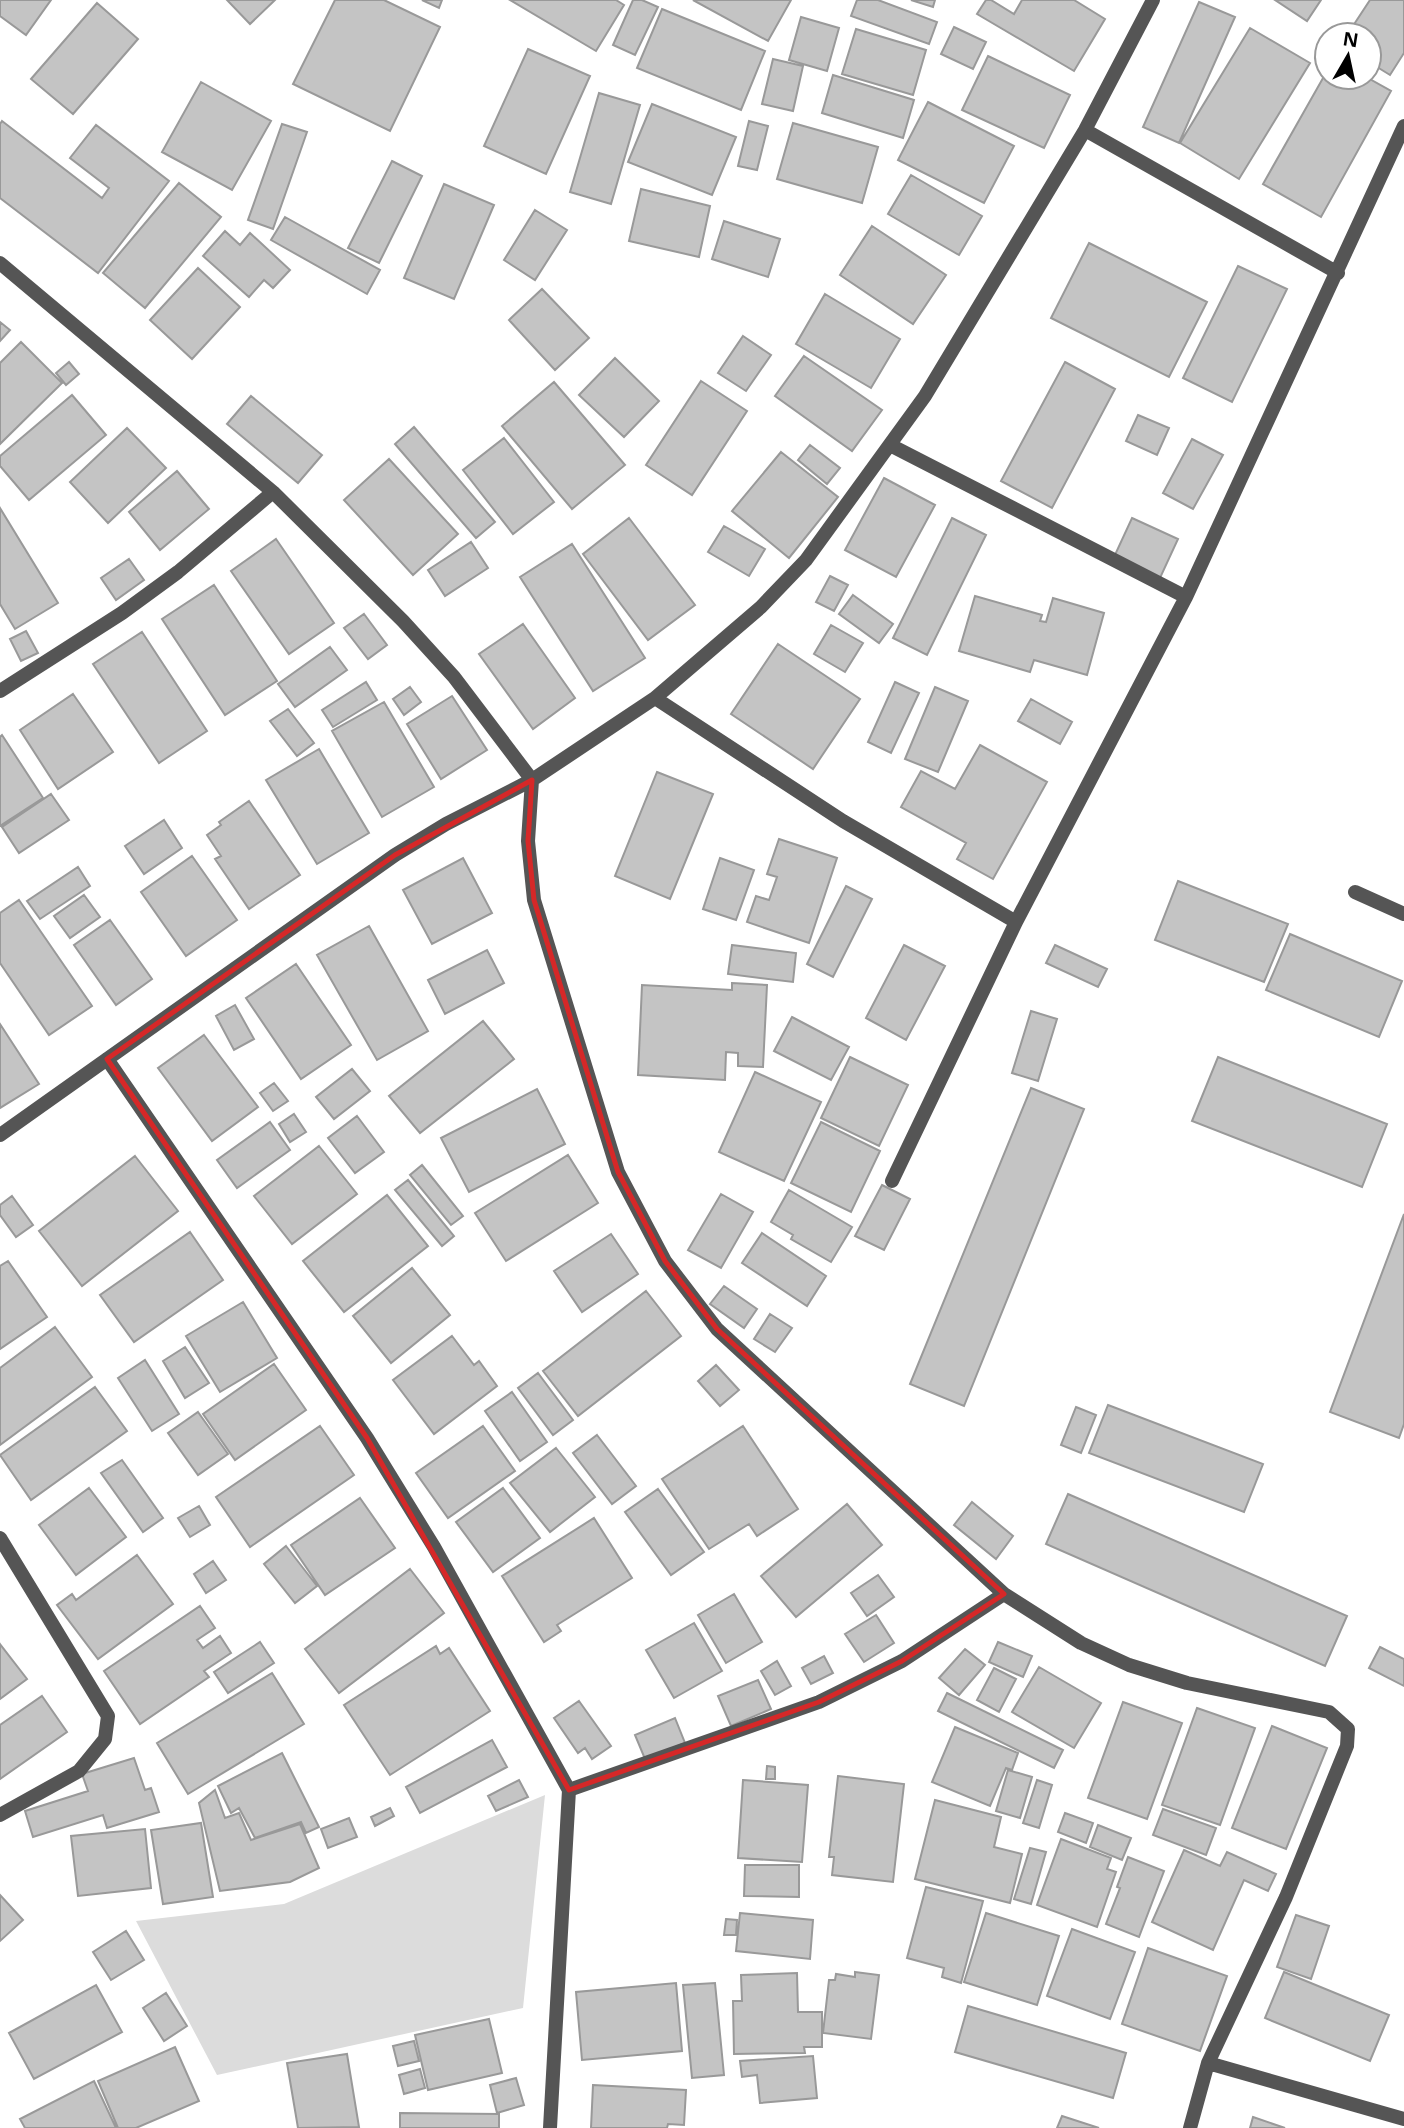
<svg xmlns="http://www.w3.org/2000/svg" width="1404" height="2128" viewBox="0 0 1404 2128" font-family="'Open Sans',sans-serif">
<rect width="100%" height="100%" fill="#fff"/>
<path fill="#dcdcdc" d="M545 1795 523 2008 217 2075 136 1921 284 1904Z"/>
<path fill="#c4c4c4" stroke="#999" stroke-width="2" d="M0 0H51L26 35 0 16Z
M227 0H275L250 24Z
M335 0H384L440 27 390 131 293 84Z
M422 0H442L439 8Z
M510 0H616L624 5 596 51Z
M633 0H642L658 7 635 55 613 45Z
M693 0H791L768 41Z
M857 0H878L937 22 929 44 851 16Z
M911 0H935L933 7Z
M986 0H991L1014 14 1022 0H1074L1105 19 1074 71 977 14Z
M1275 0H1321L1307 21Z
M1370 0H1404V53L1390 75 1369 62V35H1347Z
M1199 2 1235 17 1179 143 1143 127Z
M97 3 138 39 73 114 31 79Z
M662 9 765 51 741 110 637 68Z
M801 17 839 28 827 71 789 60Z
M954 27 986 42 973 69 941 54Z
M1250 28 1310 63 1239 179 1180 143Z
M856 29 926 50 913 95 842 74Z
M528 49 590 76 546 174 484 146Z
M988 56 1070 95 1044 148 962 110Z
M773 59 803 66 793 111 762 104Z
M1327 71V77H1366L1391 91 1321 217 1263 184Z
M833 75 914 100 903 138 822 113Z
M201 82 271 121 232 190 162 152Z
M599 93 640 105 611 204 570 192Z
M928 102 1014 146 984 203 898 160Z
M652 104 736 137 712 195 628 162Z
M2 121 102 198 109 188 70 158 96 125 169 181 98 273 0 198V124Z
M749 121 768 126 757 170 738 166Z
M793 123 878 147 862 203 777 179Z
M282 124 307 132 273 229 248 220Z
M392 161 422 176 379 263 348 248Z
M911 175 982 216 959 255 888 214Z
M179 183 221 217 145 308 103 273Z
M444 184 494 205 454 299 404 278Z
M641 189 710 206 699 257 629 241Z
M535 210 567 230 535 280 504 260Z
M285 217 380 270 367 294 271 240Z
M724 221 780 239 768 277 712 259Z
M872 226 946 275 913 324 840 275Z
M225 231 240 245 250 233 290 270 273 288 264 280 249 297 203 256Z
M1089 243 1207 302 1169 377 1051 318Z
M1238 266 1287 289 1232 402 1183 378Z
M198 268 240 307 192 359 150 320Z
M542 289 589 338 555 370 509 320Z
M825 294 900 339 871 388 796 344Z
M0 322 10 330 0 341Z
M743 336 771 355 746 391 718 373Z
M21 342 62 383 0 444V363Z
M804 356 882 410 852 451 775 396Z
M615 358 659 401 624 437 579 395Z
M69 362 79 374 66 385 56 373Z
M1065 362 1115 389 1052 508 1001 481Z
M701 381 747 411 692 495 646 465Z
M554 382 625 465 572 509 502 426Z
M72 395 106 435 29 500 0 466V456Z
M251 396 322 455 298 483 227 424Z
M1138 415 1169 428 1157 455 1126 441Z
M414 427 495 522 476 538 395 444Z
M127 428 166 468 108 523 70 482Z
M504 438 554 502 513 534 463 470Z
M1192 439 1223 455 1193 509 1163 493Z
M810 445 840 468 827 484 798 460Z
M781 452 838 497 789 558 732 511Z
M389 459 458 534 413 575 344 500Z
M177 471 209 509 160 550 129 512Z
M884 478 935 505 896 577 845 550Z
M0 508 58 603 15 629 0 604Z
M629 518 695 605 648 640 583 554Z
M952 518 986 535 927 655 893 638Z
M1132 518 1178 539 1160 578 1114 557Z
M724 526 765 549 749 576 708 552Z
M276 539 334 623 289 654 231 571Z
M471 542 488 568 445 596 428 570Z
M572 544 645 658 593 691 520 577Z
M129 559 144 580 116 600 101 578Z
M830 576 848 585 834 611 816 602Z
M214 585 277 681 225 715 162 619Z
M853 595 893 624 879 643 839 614Z
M975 596 1042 615 1040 621 1046 622 1053 598 1104 613 1087 675 1034 660 1030 672 959 651Z
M364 614 387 645 368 659 344 628Z
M523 624 575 698 533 729 479 654Z
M831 625 863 643 845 672 814 654Z
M26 631 38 653 21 661 10 639Z
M142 632 207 731 159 763 93 664Z
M778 644 860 699 813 769 731 714Z
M330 647 347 670 295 707 278 684Z
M366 682 377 700 333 727 322 710Z
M895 682 919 693 891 753 868 742Z
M410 687 421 702 404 715 393 699Z
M935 687 968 701 938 772 905 759Z
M73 694 113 752 58 789 20 730Z
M452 696 487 750 441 779 407 724Z
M1031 699 1072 722 1060 744 1018 721Z
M384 702 434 787 382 817 332 731Z
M288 709 314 743 297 756 270 721Z
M2 735 43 798 0 826V737Z
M980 745 1047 782 993 879 957 859 966 843 901 807 921 771 955 789Z
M319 749 369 833 317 864 266 780Z
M657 772 713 794 670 899 615 876Z
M51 794 69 820 19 853 2 827Z
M249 801 300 875 249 909 215 859 221 856 207 835 221 825 219 822Z
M164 820 182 848 144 874 125 846Z
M779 839 837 858 809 943 747 922 756 896 769 900 777 877 767 874Z
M192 856 237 920 186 956 141 892Z
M463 858 492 913 432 944 403 890Z
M720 858 754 870 736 920 703 909Z
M78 867 90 886 40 919 27 901Z
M1178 881 1288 924 1264 982 1155 940Z
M846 886 872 899 833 977 807 964Z
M84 895 100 917 70 938 54 916Z
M19 900 92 1006 49 1035 0 963V913Z
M110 920 152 979 116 1005 74 945Z
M369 926 428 1031 377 1060 317 955Z
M1290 934 1402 981 1379 1037 1266 990Z
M732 945 796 953 793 982 728 974Z
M904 945 945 966 906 1040 866 1018Z
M1055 945 1107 969 1098 987 1046 963Z
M487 950 504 983 445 1014 428 980Z
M296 964 351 1045 301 1079 246 998Z
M732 983 767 985 763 1067 738 1066V1053L726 1052 725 1080 638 1075 642 985 732 990Z
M235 1005 254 1039 234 1050 216 1016Z
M1031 1011 1057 1019 1038 1081 1012 1073Z
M792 1017 849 1047 831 1080 774 1051Z
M483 1021 514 1059 420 1133 389 1096Z
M0 1024 39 1084 0 1108Z
M204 1035 258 1107 212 1141 158 1068Z
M850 1057 908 1085 879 1146 821 1118Z
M1218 1057 1387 1124 1362 1187 1192 1121Z
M352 1069 370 1091 334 1119 316 1097Z
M755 1072 821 1102 784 1181 719 1152Z
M274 1083 288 1101 273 1111 260 1093Z
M1031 1088 1084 1109 964 1406 910 1384Z
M537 1089 565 1144 469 1192 441 1138Z
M294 1114 306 1132 290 1142 279 1124Z
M357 1116 384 1152 355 1173 328 1138Z
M270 1122 290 1150 237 1188 217 1160Z
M821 1122 880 1151 851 1212 791 1183Z
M319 1146 357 1194 292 1244 254 1196Z
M568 1155 598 1203 506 1261 475 1213Z
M135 1156 178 1211 82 1286 39 1231Z
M422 1165 463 1216 451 1225 410 1175Z
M408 1180 454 1236 442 1246 395 1190Z
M882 1185 910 1199 884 1250 855 1236Z
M789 1190 852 1227 831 1262 791 1239 793 1235 771 1222Z
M721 1194 753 1212 721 1268 688 1250Z
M387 1195 428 1246 344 1312 303 1261Z
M12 1196 33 1225 16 1237 0 1215V1205Z
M1404 1214V1424L1399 1438 1330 1412Z
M190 1232 223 1280 134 1342 100 1295Z
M762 1233 826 1276 807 1306 742 1263Z
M611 1234 638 1274 582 1312 554 1271Z
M8 1261 47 1317 0 1349V1266Z
M412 1268 450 1315 391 1363 353 1316Z
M724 1286 757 1309 744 1328 710 1304Z
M646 1291 681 1336 578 1416 543 1371Z
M243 1302 277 1358 220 1392 186 1336Z
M770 1314 792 1328 775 1352 754 1339Z
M55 1327 92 1377 0 1445V1368Z
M452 1336 474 1365 479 1361 497 1386 434 1434 393 1380Z
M185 1347 209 1383 185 1398 163 1361Z
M145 1360 179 1414 152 1431 118 1378Z
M274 1364 306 1410 235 1460 203 1414Z
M716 1365 739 1390 720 1406 698 1381Z
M538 1373 573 1420 553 1435 518 1388Z
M95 1387 127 1431 31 1500 0 1455Z
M512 1392 547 1442 520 1461 485 1411Z
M1108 1405 1263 1464 1244 1512 1089 1453Z
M1076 1407 1096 1415 1081 1453 1061 1445Z
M198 1412 228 1454 198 1475 168 1433Z
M320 1426 354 1475 250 1547 216 1497Z
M483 1426 515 1471 448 1518 416 1473Z
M743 1426 798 1509 757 1536 749 1524 709 1549 662 1479Z
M597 1435 636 1486 612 1504 573 1453Z
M556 1448 595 1497 550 1532 510 1483Z
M122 1460 163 1518 143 1532 101 1473Z
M89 1488 126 1537 76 1575 39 1525Z
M503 1488 540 1538 493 1572 456 1522Z
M658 1489 704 1552 671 1575 625 1512Z
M1068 1494 1347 1616 1325 1666 1046 1544Z
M360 1498 395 1548 325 1595 291 1545Z
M972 1502 1013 1536 996 1559 954 1525Z
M847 1504 882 1545 796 1617 761 1576Z
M199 1506 210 1525 190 1537 178 1518Z
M594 1518 632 1578 557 1625 561 1631 544 1642 502 1576Z
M286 1546 317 1586 295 1603 264 1564Z
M137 1555 173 1604 98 1659 57 1605 72 1594 76 1600Z
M213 1561 226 1580 206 1593 194 1574Z
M410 1569 444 1613 339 1693 305 1649Z
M878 1575 894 1597 867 1616 851 1593Z
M734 1594 762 1642 726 1663 698 1615Z
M200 1606 215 1628 197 1640 203 1648 220 1636 231 1653 204 1671 209 1677 140 1724 104 1671Z
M876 1615 894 1643 864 1662 845 1634Z
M694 1623 722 1671 674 1698 646 1650Z
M260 1642 274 1663 228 1693 214 1672Z
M998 1642 1032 1656 1023 1677 989 1662Z
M0 1644 27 1679 0 1699Z
M436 1646 440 1654 449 1648 490 1711 390 1775 344 1705Z
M1380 1647 1404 1659V1686L1369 1668Z
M965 1649 985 1665 959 1695 939 1678Z
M824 1656 833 1673 811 1684 802 1668Z
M777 1661 791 1686 775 1695 761 1671Z
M1039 1667 1101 1703 1074 1748 1012 1712Z
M994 1668 1016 1679 999 1712 977 1700Z
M272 1673 304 1724 188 1794 157 1743Z
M758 1680 771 1709 731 1726 718 1696Z
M947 1693 1063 1750 1054 1768 938 1711Z
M42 1696 67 1732 0 1779V1725Z
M579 1701 611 1746 592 1759 585 1748 578 1753 554 1718Z
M1123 1702 1182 1723 1147 1819 1088 1798Z
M1197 1708 1255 1728 1220 1825 1162 1805Z
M675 1718 685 1743 645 1759 635 1735Z
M1272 1726 1327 1748 1286 1849 1232 1828Z
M955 1727 1018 1753 1012 1770 1006 1768 990 1806 932 1782Z
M492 1740 507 1767 420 1813 406 1787Z
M282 1753 319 1827 306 1833 301 1822 255 1838 239 1808 231 1813 218 1786Z
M134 1758 145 1790 151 1788 159 1812 107 1828 103 1815 33 1837 25 1811 88 1791 82 1774Z
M767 1766 775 1767V1779H766Z
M1008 1770 1032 1777 1020 1818 996 1811Z
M838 1776 904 1784 893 1882 832 1875 834 1857H829Z
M519 1780 528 1797 496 1811 488 1796Z
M743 1780 808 1785 802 1862 738 1858Z
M1037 1780 1052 1785 1039 1828 1023 1823Z
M215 1790 225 1818 239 1813 251 1840 300 1824 319 1868 290 1882 220 1891 199 1803Z
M935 1800 1001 1817 994 1847 1022 1854 1010 1903 915 1879Z
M390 1808 394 1816 375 1826 371 1817Z
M1163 1809 1216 1828 1206 1855 1153 1835Z
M1065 1813 1093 1823 1086 1843 1058 1832Z
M349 1818 357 1837 328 1848 321 1829Z
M201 1823 213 1897 163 1904 151 1830Z
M1098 1825 1131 1838 1122 1860 1090 1847Z
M145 1829 151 1888 78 1896 71 1836Z
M1061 1839 1111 1858 1107 1869 1116 1872 1097 1927 1037 1905Z
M1030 1848 1046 1852 1031 1904 1014 1899Z
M1184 1850 1220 1866 1227 1852 1276 1874 1268 1891 1244 1880 1213 1950 1152 1922Z
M1128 1857 1164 1871 1139 1937 1106 1924 1120 1888 1117 1887Z
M745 1865H799V1897L744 1896Z
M926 1887 983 1901 961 1983 942 1977 944 1968 907 1958Z
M0 1895 23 1920 0 1941Z
M740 1913 813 1920 810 1959 736 1951Z
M986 1913 1059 1936 1037 2005 964 1982Z
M1296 1915 1329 1926 1311 1979 1277 1967Z
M726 1919 737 1920 736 1935H724Z
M1072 1929 1135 1952 1110 2019 1047 1996Z
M126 1931 144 1960 111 1980 93 1952Z
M1148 1948 1227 1976 1200 2051 1122 2024Z
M855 1972 879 1975 871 2039 823 2033 829 1980H835L836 1974 855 1977Z
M1284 1972 1389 2015 1370 2061 1265 2018Z
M797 1973 798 2012H822V2047H804L805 2053 734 2054 733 2001H742L741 1975Z
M676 1983 682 2051 582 2060 576 1992Z
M715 1983 724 2075 692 2078 683 1985Z
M96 1985 122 2032 34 2079 9 2033Z
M166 1993 187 2026 164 2041 143 2008Z
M968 2006 1126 2053 1113 2098 955 2052Z
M489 2019 502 2073 428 2090 415 2035Z
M414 2041 419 2061 398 2066 393 2046Z
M175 2047 199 2101 136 2128H118L98 2081Z
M347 2054 359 2127 298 2128 287 2063Z
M813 2056 817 2098 760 2103 757 2075 742 2077 740 2061Z
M420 2069 425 2088 404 2094 399 2075Z
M516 2078 524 2105 497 2113 490 2085Z
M94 2081 116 2128H25L20 2119Z
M593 2085 686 2090 684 2125 668 2124 667 2128H591Z
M400 2113 499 2114V2128H400Z
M1062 2116 1099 2128H1057Z
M1253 2117 1285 2128H1250Z"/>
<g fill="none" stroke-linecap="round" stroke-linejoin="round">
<path stroke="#555" stroke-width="14" d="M1355 892 1404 914"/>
<path stroke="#555" stroke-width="14" d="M1085 130 1338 273
M0 263 273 492 403 621 454 677 532 780 528 841 534 900 618 1172 665 1261 717 1329 1004 1594 1081 1643 1129 1665 1187 1683 1329 1712 1348 1729 1347 1746 1286 1897 1208 2063 1190 2128
M890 445 1186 597
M0 691 122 613 178 572 273 492
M655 698 843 821 1016 922
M107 1059 367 1438 434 1547 569 1790 550 2128
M0 1135 395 855 446 824 532 780 655 698 761 607 806 560 925 396 1085 130 1153 0
M892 1181 1016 922 1186 597 1404 126
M0 1538 108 1716 105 1739 79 1771 0 1815
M569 1790 819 1702 902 1661 1004 1594
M1208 2063 1404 2119"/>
</g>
<path fill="none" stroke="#d62828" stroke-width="5" stroke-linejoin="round" d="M532 780 528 841 534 900 618 1172 665 1261 717 1329 1004 1594 902 1661 819 1702 569 1790 367 1438 107 1059 395 855Z"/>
<g transform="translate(1348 56) rotate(9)"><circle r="33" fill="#ffffff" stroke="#999999" stroke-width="2"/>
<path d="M0-5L12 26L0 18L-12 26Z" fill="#000000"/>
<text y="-10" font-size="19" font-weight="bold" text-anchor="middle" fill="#000000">N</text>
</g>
</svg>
